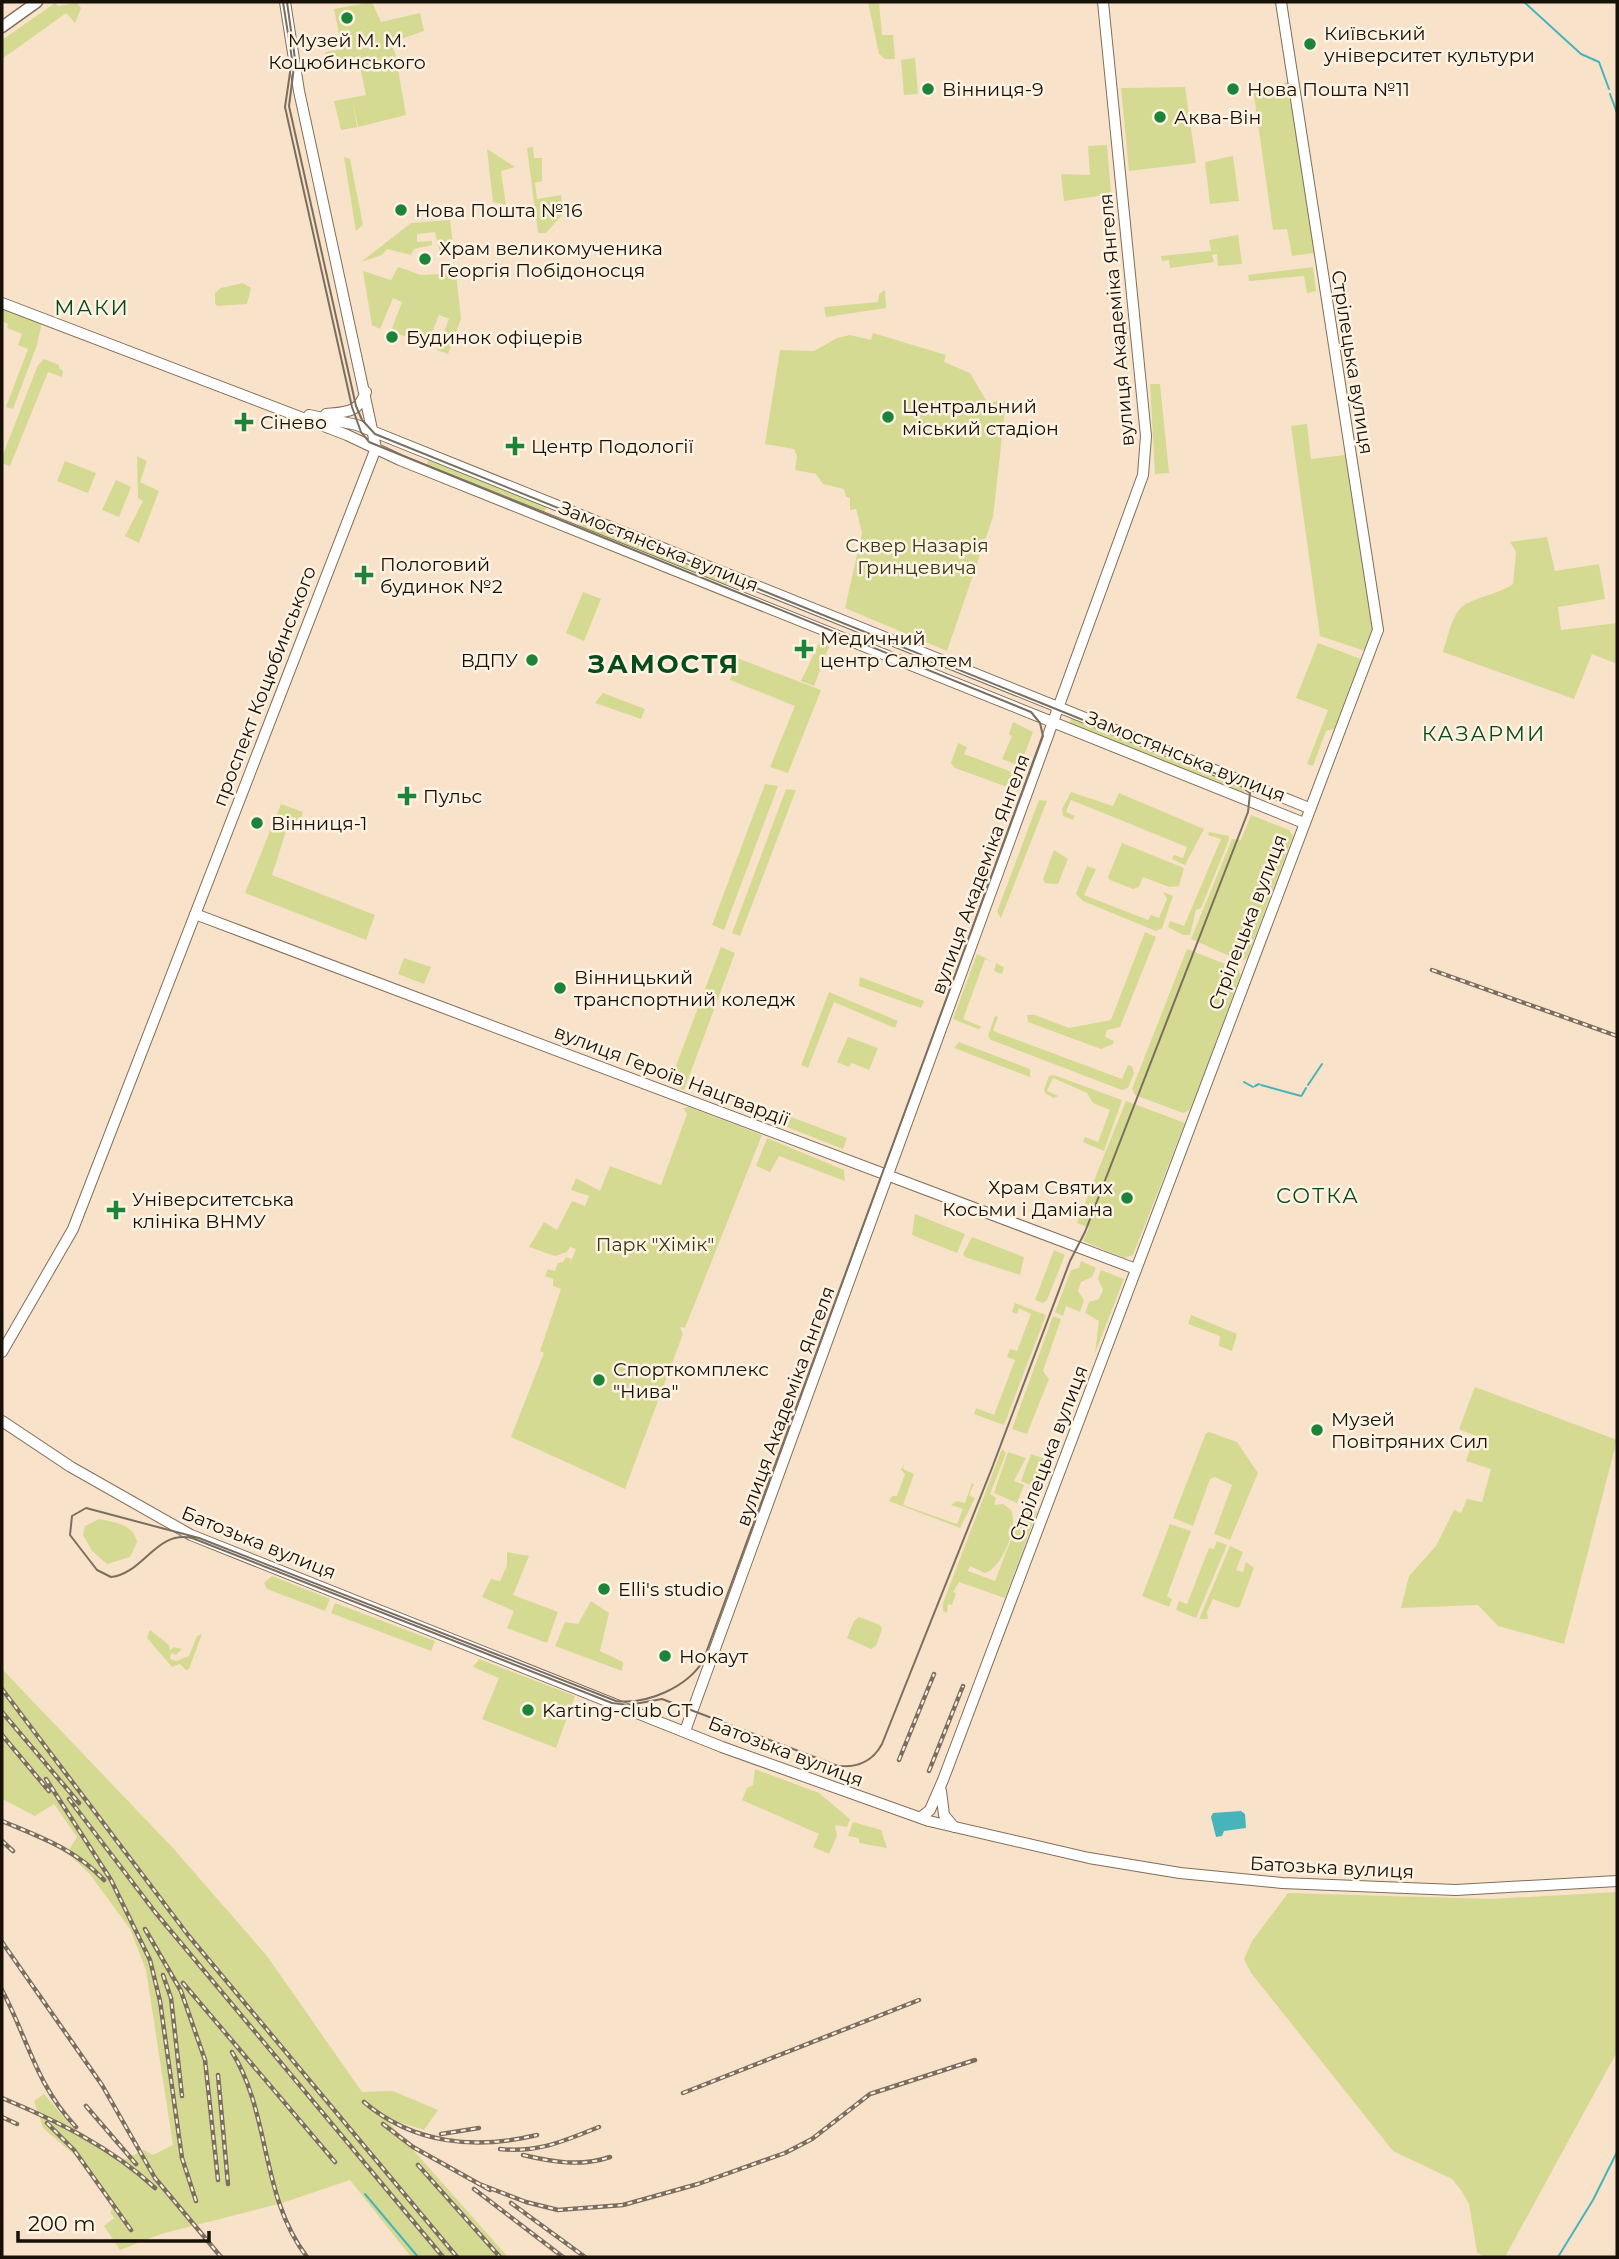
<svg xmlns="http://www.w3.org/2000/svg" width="1619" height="2259" viewBox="0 0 1619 2259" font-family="Montserrat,sans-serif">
<rect width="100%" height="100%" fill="#f8e3ca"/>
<path fill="#d5da92" d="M372 2 381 22 420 13 424 31 390 43 395 52 406 115 358 127 353 102 357 127 341 130 334 101 366 95 358 57 327 62 325 52 342 49 334 9Z
M868 2H879L882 35H893L895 59H885L879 54Z
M55 3 58 6 77 3 81 8 75 23 66 13 2 59V40Z
M915 58 918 94 904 95 901 60Z
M1290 82 1314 253 1292 256 1287 229 1273 230 1253 88Z
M1185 87 1196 163 1129 171 1121 88Z
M1107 145 1111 194 1064 201 1061 174 1090 175 1088 146Z
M533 147 534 158H542V181L535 183 537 199 561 195 563 214 546 233H538L527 148Z
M487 149 515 167 501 171 506 205 493 202Z
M1233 156 1239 201 1210 204 1205 162Z
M344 157 350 159 363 225 356 231Z
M450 220 453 245 447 246 448 251 440 253 435 232 417 234V242L432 241V245L414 249 411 255 387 249 382 255 361 262 411 223Z
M1238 235 1242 264 1218 266 1217 254 1212 255 1214 262 1170 268 1169 260 1162 261 1161 256 1211 251 1209 240Z
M398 267 421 275 456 273 461 319 448 354 437 350 449 319 439 315 427 345 391 331 402 302 393 298 380 329 372 325 363 271 391 280Z
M1313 267 1316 291 1307 293 1304 276 1249 281 1248 275Z
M243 283 251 288 247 304 217 306 215 303V293L221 288Z
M885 290 886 308 826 317 824 307 878 302 879 294Z
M2 306 42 322 37 345 13 409 6 407 28 349 18 345 22 334 7 328 8 324 2 321Z
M873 333 946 355 944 362 970 373 987 402 1006 401 993 517 947 651 845 608 862 533 856 509 850 510V498L846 497 844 489 823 484 816 474 795 470 797 456 794 449 765 444 780 350 814 351 837 338 850 335 871 340Z
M44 359 59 365V368L63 371 62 377 48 372 10 466 2 463V457L38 365Z
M1150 384H1160L1169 473 1155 474Z
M1307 424 1311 459 1345 455 1373 629 1365 651 1320 636 1291 426Z
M137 456 147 461 140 482 159 491 139 543 125 536 143 501 138 498Z
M429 459 547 506 544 513 426 466Z
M65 461 96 473 88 493 57 481Z
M116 480 131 487 119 517 102 510Z
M581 520 729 580 726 587 579 527Z
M1547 537 1555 571 1599 564 1605 599 1558 607 1561 630 1617 623V664L1592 654 1574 699 1443 652C1447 640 1451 619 1459 610 1468 598 1498 595 1513 584L1516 552 1510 542Z
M583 592 601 599 584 641 566 633Z
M821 639 830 644 814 686 801 681Z
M1318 643 1361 659 1334 729 1326 731 1313 766 1307 764 1328 710 1296 698Z
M737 658 821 690 788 773 770 767 795 706 730 680Z
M603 693 645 709 641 719 595 703Z
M1072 717 1239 785 1248 797 1069 725Z
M1013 722 1033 732 1020 766 1002 759 1012 736 1009 734Z
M958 743 967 747 964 754 1023 776 1018 791 955 768 951 763Z
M765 784 778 786 724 930 712 925Z
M786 789 796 790 740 936 732 933Z
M1071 792 1113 806 1119 793 1204 829 1185 865 1172 859 1174 855 1183 858 1187 847 1071 800 1066 812 1075 816 1073 820 1063 816 1062 809Z
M1039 800 1047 801 1001 918 997 912Z
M281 804 303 812 299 825 289 822 272 875 375 915 366 940 245 893Z
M1251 815 1289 830 1293 836 1247 958 1241 961 1191 939 1232 839 1241 840Z
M1209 832 1229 836V840L1201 908 1196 910 1190 935H1183L1168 927 1170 921 1184 926 1221 839 1208 835Z
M1122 843 1184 868 1179 886 1169 887 1143 877 1139 887 1133 889 1110 880 1108 877Z
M1054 850 1068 859 1058 884 1045 883 1043 879Z
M1087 866 1096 869 1084 895 1148 920 1151 915 1159 918 1167 899 1163 892 1173 896 1162 928 1156 931 1083 901 1076 894Z
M1145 932 1156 937 1120 1027 1107 1030 1105 1037 1114 1041 1113 1044 1101 1049 1028 1022 1027 1015H1035L1069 1028 1111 1020Z
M721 947 735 953 684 1090 669 1084Z
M1187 949 1238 969 1241 975 1190 1110 1183 1113 1135 1095 1132 1089Z
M977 954 1004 967 1002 974 994 971 996 963 985 959 963 1019 982 1027 978 1029 953 1019Z
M404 958 431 967 424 984 398 974Z
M860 977 924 1001 921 1008 859 986Z
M829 992 898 1021 895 1028 834 1002 808 1068 801 1065Z
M995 1016 998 1017 993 1031 1122 1079 1128 1065 1132 1066 1134 1073 1128 1088 1122 1090 991 1040 988 1036Z
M848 1037 878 1048 869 1070 852 1063 849 1067 837 1062Z
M959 1042 1030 1069V1077L954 1048Z
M1054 1075 1122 1100 1104 1151 1083 1142 1085 1137 1098 1142 1110 1110 1093 1103 1087 1093 1053 1078 1047 1091 1058 1096 1054 1098 1046 1094 1044 1090 1049 1076Z
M1126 1101 1185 1123 1133 1255 1124 1258 1083 1241 1089 1228 1077 1223Z
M689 1107 762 1135 685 1328 680 1327 683 1334 625 1489 511 1437 544 1353 540 1351 561 1289 553 1286V1279L545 1276 548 1269 555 1271 558 1263 563 1262 566 1257 571 1259 570 1264 576 1249 570 1247 567 1252 555 1256 529 1247 544 1222 557 1230 572 1201 585 1206 589 1196 571 1190 576 1178 600 1191 610 1166 661 1185 687 1114 683 1108Z
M791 1117 847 1138 843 1149 787 1127Z
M767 1138 844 1170 845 1181 779 1156 770 1172 756 1166Z
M915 1214 965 1234 957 1253 912 1235Z
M972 1237 1024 1257 1020 1275 965 1257 963 1254Z
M1054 1250 1065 1255 1047 1300 1043 1303 1035 1300Z
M1081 1261 1096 1268 1092 1277 1081 1282 1078 1291 1084 1300 1080 1312 1066 1306 1063 1316 1055 1312 1071 1270 1079 1268Z
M1101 1270 1124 1279 1095 1353 1099 1321 1085 1313 1089 1302 1099 1299 1103 1290 1098 1279Z
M1015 1303 1046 1315 1004 1425 974 1414 976 1408 994 1415 1015 1360 1007 1357 1010 1349 1017 1351 1031 1314 1019 1308 1017 1314 1012 1312Z
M1191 1315 1237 1334 1232 1351 1219 1346 1220 1336 1188 1324Z
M1053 1316 1061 1319 1043 1371 1049 1379 1027 1434 1012 1429Z
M1475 1387 1617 1440 1564 1644 1498 1626 1478 1605 1401 1608 1409 1576 1436 1546 1454 1510 1461 1513 1467 1499 1482 1502 1491 1469 1466 1461 1475 1436 1459 1429Z
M1209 1432 1237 1442 1258 1473 1230 1540 1214 1534 1232 1485 1215 1477 1210 1479 1193 1526 1173 1518 1206 1433Z
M1002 1449 1006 1453 990 1494 996 1498 994 1505 1003 1504 1011 1510C1019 1526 1002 1568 985 1573L970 1566 968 1571 995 1581 1023 1508 1037 1512 1005 1598 959 1582 953 1592 956 1593 952 1605 948 1604 947 1613 943 1611V1603Z
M1008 1452 1026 1458 1014 1481 1024 1485 1017 1503 994 1493Z
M1031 1454 1048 1460 1037 1488 1021 1481Z
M904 1464 903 1469 914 1474 903 1505 957 1524 963 1509 951 1505 956 1501 965 1503 972 1483 974 1484 969 1495 975 1498 960 1528 889 1501 892 1496H897L905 1474 901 1470Z
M99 1519C114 1522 134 1524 137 1542L130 1557 107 1564 92 1551 83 1535 85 1526Z
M1170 1524 1191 1531 1167 1596 1172 1599 1169 1607 1142 1596Z
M1217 1541 1227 1545 1196 1618 1176 1610 1179 1601 1187 1604 1209 1548 1214 1549Z
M1230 1546 1243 1552 1236 1570 1243 1572 1246 1562 1254 1568 1240 1606 1237 1608 1213 1599 1207 1612 1208 1619H1199Z
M507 1552 529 1556 513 1595 558 1612 547 1643 507 1628 514 1611 482 1597 491 1579 500 1581 507 1566Z
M272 1576 330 1599 325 1611 267 1589 264 1583Z
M591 1601 609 1613 600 1651 623 1662 622 1671 555 1646 565 1622 578 1624Z
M335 1603 435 1641 431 1651 331 1613Z
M859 1617 880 1625 882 1629 876 1646 871 1649 847 1638 854 1621Z
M150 1630 169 1645 170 1650 174 1647 182 1649 176 1655 171 1653 170 1659 176 1661 189 1656 197 1636 202 1634 189 1669 186 1670 180 1664 172 1667 147 1638Z
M479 1659 575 1696 556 1748 482 1719 499 1678 473 1667Z
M2 1669 173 1848 267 1956 362 2092 393 2091 438 2110 424 2130 384 2117 508 2257H411L350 2180 282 2203 161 2234 120 2250 104 2226 114 2218 110 2212 113 2209 78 2158 43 2128 34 2101 44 2094 71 2126 124 2160 144 2150 153 2155 173 2145 146 1970 130 1929 89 1873 67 1853 77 1837 54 1804 35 1816 4 1800 2 1803Z
M755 1769 819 1793 850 1819 847 1827 835 1825 837 1836 829 1854 813 1847 819 1834 742 1800 747 1788 753 1785Z
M853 1822 881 1830 887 1848 859 1843V1838L848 1836Z
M1617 1892V2052L1505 2257H1484L1477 2252 1469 2204 1461 2190 1452 2179 1393 2151 1251 1973 1244 1959 1252 1941 1288 1893 1492 1899Z"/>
<path fill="#46b4ba" d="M1241 1811 1245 1814 1246 1828 1224 1831 1222 1836 1216 1837 1211 1817 1213 1813Z"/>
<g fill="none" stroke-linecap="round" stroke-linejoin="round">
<path stroke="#46b4ba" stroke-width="2" d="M1524 2 1581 54 1599 62 1609 89
M1610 94 1617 113
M1244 1082 1253 1087
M1261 1085 1301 1096
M1308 1085 1322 1064
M1255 1086 1259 1084
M1302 1095 1306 1088
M365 2194 418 2257
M1558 2257 1593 2200 1617 2152"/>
<defs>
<path id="secondary" d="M2 303 347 435 400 460 1304 823
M326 414C347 412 358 413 366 392
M309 415 357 425 1309 808
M195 914 1136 1269
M2 1352 73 1229 376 448 299 91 285 2
M2 1421 71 1467 191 1535 722 1747 929 1821 1089 1858 1180 1873 1282 1883 1456 1890 1617 1881
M685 1731 1143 475 1146 436 1103 2
M941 1791 944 1815 954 1827
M920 1818 930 1810 943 1780 1378 630 1281 2"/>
<path id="primary" d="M2 27 37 2"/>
</defs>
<use href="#secondary" stroke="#816e58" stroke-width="12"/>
<use href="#primary" stroke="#816e58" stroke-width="13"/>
<use href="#secondary" stroke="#fff" stroke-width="10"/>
<use href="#primary" stroke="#fff" stroke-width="10"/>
<path stroke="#7c6e5e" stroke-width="2" d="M283 2 292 59 285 107 352 407 361 432 369 442 1031 712 1040 723 1043 736 703 1661C687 1687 647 1705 616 1701L199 1538 86 1508 72 1516 70 1535 97 1570 111 1577C143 1574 156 1530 192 1538L612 1703 629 1705 662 1699 838 1766C857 1768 873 1761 882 1744L992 1468 1070 1261 1085 1232 1248 812 1250 793 1234 781 375 434 362 420 356 406 289 106 295 59 287 2"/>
<defs>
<path id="rail" d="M1432 970 1617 1036
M2 1689 188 1935 457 2257
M2 1712 79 1803
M2 1735 49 1791
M899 1760 934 1674
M929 1771 963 1686
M46 1779 111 1880 150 1960 160 2001 182 2158 196 2201
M69 1799 155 1912 443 2257
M2 1821C40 1837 75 1849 104 1880
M2 1841 13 1851
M145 1929 181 1991 205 2060 218 2180
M2 1942 102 2085 155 2178 221 2257
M163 1975 171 1998 182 2096
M183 1983 335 2162
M2 1990C28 2039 36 2085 76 2127
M232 2052C271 2115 260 2196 307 2257
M218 2075 228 2184
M683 2093 919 2000
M2 2098C57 2121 111 2147 155 2188
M364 2102C413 2144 475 2150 537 2135
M86 2106 136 2164
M2 2117 17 2124
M47 2123 74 2150 131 2230
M383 2124 413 2147 490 2190
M441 2134 479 2128
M500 2149C538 2153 564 2141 599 2127
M523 2155C553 2162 580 2167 610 2157
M418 2165 500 2257
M482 2185 526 2202 558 2210 623 2205 698 2184 785 2153 812 2139 870 2094 975 2060
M474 2189 563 2257
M511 2203 585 2257"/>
</defs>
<use href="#rail" stroke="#7c6e5e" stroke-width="4.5"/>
<use href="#rail" stroke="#fef2e2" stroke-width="2" stroke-dasharray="5" stroke-linecap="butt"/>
</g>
<g fill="#1c8439" stroke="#fef2e2" stroke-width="2.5">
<circle cx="347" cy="18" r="7"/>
<circle cx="1310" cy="44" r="7"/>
<circle cx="928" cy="89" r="7"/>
<circle cx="1233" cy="89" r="7"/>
<circle cx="1160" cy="117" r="7"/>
<circle cx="401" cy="210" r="7"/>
<circle cx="425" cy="259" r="7"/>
<circle cx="392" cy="337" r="7"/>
<circle cx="888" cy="417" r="7"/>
<path d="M240.5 411.5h7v7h7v7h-7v7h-7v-7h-7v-7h7z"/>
<path d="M511.5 435.5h7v7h7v7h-7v7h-7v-7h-7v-7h7z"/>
<path d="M360.5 564.5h7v7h7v7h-7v7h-7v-7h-7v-7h7z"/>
<path d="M800.5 638.5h7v7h7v7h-7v7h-7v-7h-7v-7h7z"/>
<circle cx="532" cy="660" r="7"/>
<path d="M403.5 785.5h7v7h7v7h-7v7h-7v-7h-7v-7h7z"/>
<circle cx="257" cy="823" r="7"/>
<circle cx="560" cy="988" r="7"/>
<circle cx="1127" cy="1198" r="7"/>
<path d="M112.5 1199.5h7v7h7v7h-7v7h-7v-7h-7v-7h7z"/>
<circle cx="599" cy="1380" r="7"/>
<circle cx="1317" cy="1430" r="7"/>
<circle cx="604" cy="1589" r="7"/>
<circle cx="665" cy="1656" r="7"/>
<circle cx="528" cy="1710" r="7"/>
</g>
<g text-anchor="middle" stroke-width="5" stroke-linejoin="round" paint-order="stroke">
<g font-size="19" fill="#181108" stroke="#fef2e2" text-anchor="start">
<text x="1324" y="40">Київський<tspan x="1324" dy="22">університет культури</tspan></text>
<text x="347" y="47" text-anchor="middle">Музей М. М.<tspan x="347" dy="22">Коцюбинського</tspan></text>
<text x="942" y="96">Вінниця-9</text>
<text x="1247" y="96">Нова Пошта №11</text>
<text x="1174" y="124">Аква-Він</text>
<text x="415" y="217">Нова Пошта №16</text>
<text x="439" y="255">Храм великомученика<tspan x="439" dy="22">Георгія Побідоносця</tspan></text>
<text x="406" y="344">Будинок офіцерів</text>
<text x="902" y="413">Центральний<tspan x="902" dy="22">міський стадіон</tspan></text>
<text x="260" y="429">Сінево</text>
<text x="531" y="453">Центр Подології</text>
<text x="380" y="571">Пологовий<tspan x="380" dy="22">будинок №2</tspan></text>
<text x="820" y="645">Медичний<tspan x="820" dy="22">центр Салютем</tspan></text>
<text x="518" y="667" text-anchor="end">ВДПУ</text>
<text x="423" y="803">Пульс</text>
<text x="271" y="830">Вінниця-1</text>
<text x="574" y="984">Вінницький<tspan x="574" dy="22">транспортний коледж</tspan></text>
<text x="1113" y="1194" text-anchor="end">Храм Святих<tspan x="1113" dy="22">Косьми і Даміана</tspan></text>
<text x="132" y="1206">Університетська<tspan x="132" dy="22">клініка ВНМУ</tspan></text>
<text x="613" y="1376">Спорткомплекс<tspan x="613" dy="22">"Нива"</tspan></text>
<text x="1331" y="1426">Музей<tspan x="1331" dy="22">Повітряних Сил</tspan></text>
<text x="618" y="1596">Elli's studio</text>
<text x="679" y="1663">Нокаут</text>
<text x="542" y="1717">Karting-club GT</text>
</g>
<g font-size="19" fill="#181108" stroke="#fef2e2">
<text transform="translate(1116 320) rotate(-95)" y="7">вулиця Академіка Янгеля</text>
<text transform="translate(1353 362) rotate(81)" y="7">Стрілецька вулиця</text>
<text transform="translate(659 546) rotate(22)" y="7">Замостянська вулиця</text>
<text transform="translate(264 686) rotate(-69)" y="7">проспект Коцюбинського</text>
<text transform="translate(1186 756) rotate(22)" y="7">Замостянська вулиця</text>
<text transform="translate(980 874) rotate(-70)" y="7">вулиця Академіка Янгеля</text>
<text transform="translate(1247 922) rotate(-69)" y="7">Стрілецька вулиця</text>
<text transform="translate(672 1075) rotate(21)" y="7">вулиця Героїв Нацгвардії</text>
<text transform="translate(785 1406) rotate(-70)" y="7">вулиця Академіка Янгеля</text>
<text transform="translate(1048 1453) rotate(-69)" y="7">Стрілецька вулиця</text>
<text transform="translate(259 1542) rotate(22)" y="7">Батозька вулиця</text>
<text transform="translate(786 1751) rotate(21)" y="7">Батозька вулиця</text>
<text transform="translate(1332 1867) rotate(3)" y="7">Батозька вулиця</text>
</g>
<g font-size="19" fill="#393a19" stroke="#fef2e2">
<text x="917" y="552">Сквер Назарія<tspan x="917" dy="22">Гринцевича</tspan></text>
<text x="655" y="1251">Парк "Хімік"</text>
</g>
<g font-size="21" letter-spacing="2" fill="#074b1b" stroke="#fef2e2">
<text x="92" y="315">МАКИ</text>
<text x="1484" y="741">КАЗАРМИ</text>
<text x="1318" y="1203">СОТКА</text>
</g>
<g font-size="26" font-weight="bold" letter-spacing="2" fill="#074b1b" stroke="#fef2e2">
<text x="664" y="673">ЗАМОСТЯ</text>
</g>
</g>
<rect width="1619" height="2259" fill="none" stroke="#181108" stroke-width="7"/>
<path d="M18 2231v10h191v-10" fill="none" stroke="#181108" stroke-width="3.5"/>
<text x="28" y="2231" font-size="21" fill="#181108" stroke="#fef2e2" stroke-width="5" paint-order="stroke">200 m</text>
</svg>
